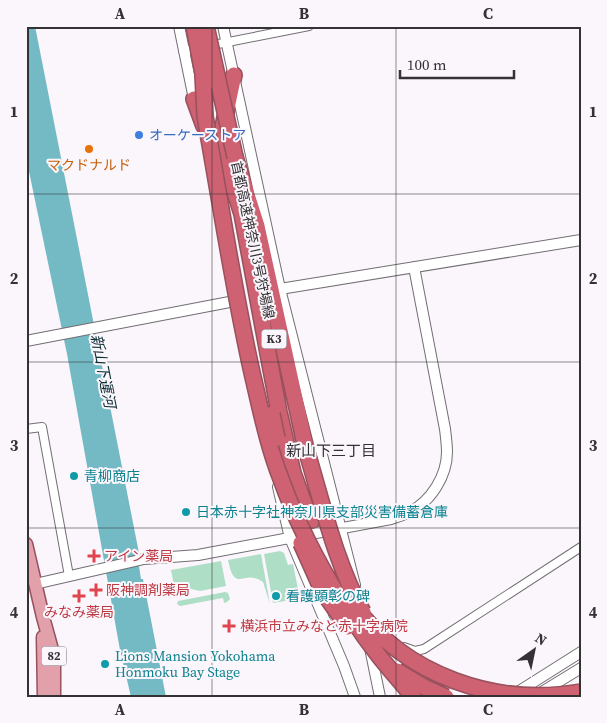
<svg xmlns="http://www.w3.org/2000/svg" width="607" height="723" viewBox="0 0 607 723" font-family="'Source Serif 4','Noto Sans JP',serif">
<rect width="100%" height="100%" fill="#fbf6fc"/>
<path fill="#aedec6" d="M280 551 284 553 288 565 293 564 300 599 292 597 285 601 273 603 264 554Z
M261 554 270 604 263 582C244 568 235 595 228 560Z
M221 561 226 586 200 591 191 589 175 591 171 570Z
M225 592 228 593 230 599 227 602 224 603 223 598 180 606 177 604 178 601Z"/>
<path fill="#74bac5" d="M26 26H35L139 553H137L141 579H143L166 697H131L120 650 67 354 26 157Z"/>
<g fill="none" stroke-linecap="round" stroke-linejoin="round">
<defs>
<path id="minor" d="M183 51 309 26
M26 429 42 427 69 576
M404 647 415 651 424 649 581 547"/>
<path id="tertiary" d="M179 26 195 104
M223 26 280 289 355 585
M280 289 581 240
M26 341 240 300
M278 487 290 538 344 666 355 697
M35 584 144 559 198 555 391 519C397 517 404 515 410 512 431 501 447 476 447 452 447 445 446 437 445 429L414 267
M370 648 380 697
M513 695 581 652
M537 695 581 668"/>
<path id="primary" d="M26 544 43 617 54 657V697
M43 637 44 697"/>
<path id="motorway" d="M234 75 223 127 228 170 242 214 279 412 293 473 311 522
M194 99 204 126
M235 157 257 226 306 449"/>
</defs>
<use href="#minor" stroke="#726e73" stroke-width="10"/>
<use href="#tertiary" stroke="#726e73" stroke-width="12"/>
<use href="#primary" stroke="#98515d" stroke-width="15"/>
<use href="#motorway" stroke="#98515d" stroke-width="18"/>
<use href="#minor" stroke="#fff" stroke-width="8"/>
<use href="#tertiary" stroke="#fff" stroke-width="10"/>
<use href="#primary" stroke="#e2a1aa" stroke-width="12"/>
<use href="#motorway" stroke="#ce6272" stroke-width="15"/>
<defs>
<path id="motorway-bridge" d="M194 26 205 84
M206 26 235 157
M203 75 205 116 209 139C223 218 235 298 253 377 261 411 268 446 281 479 302 538 341 607 379 656 390 670 402 683 413 697
M272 414 277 438
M306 449C322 502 336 565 363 612
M301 543 323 592 348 627
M354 605C405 676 496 707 581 692
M397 671 424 687 446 697"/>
</defs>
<use href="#motorway-bridge" stroke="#98515d" stroke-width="18" stroke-linecap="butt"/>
<use href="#motorway-bridge" stroke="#ce6272" stroke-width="15"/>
</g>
<path fill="none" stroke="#343235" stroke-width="1" stroke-opacity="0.55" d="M212 26V697M396 26V697M26 194H581M26 362H581M26 528H581"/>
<circle fill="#3f7fe0" stroke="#fbf6fc" stroke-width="2" cx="139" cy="135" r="5"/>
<circle fill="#e8710a" stroke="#fbf6fc" stroke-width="2" cx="89" cy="149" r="5"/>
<g fill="#0f9aa8" stroke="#fbf6fc" stroke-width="2">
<circle cx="74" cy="476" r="5"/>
<circle cx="186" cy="512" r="5"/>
<circle cx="276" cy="596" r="5"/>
<circle cx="105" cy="664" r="5"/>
</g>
<g fill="#e0444e" stroke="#fbf6fc" stroke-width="2">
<path d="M91.5 548.5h5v5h5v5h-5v5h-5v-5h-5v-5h5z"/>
<path d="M93.5 582.5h5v5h5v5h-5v5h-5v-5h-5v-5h5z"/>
<path d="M76.5 588.5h5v5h5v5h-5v5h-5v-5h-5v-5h5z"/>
<path d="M226.5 618.5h5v5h5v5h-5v5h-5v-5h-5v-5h5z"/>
</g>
<g text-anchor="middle" stroke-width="4" stroke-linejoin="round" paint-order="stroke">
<g fill="#fbf6fc" stroke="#706d71" stroke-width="1">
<rect x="261.5" y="329.5" width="25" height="19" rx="4"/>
<rect x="41.5" y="646.5" width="25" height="19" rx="4"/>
</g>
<g font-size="12" font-weight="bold" fill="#343235">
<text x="274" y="343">K3</text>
<text x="54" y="660">82</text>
</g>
<g font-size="14" fill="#366cbe" stroke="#fbf6fc" text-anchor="start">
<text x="149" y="140">オーケーストア</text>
</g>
<g font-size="14" fill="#c56008" stroke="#fbf6fc">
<text x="89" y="170">マクドナルド</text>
</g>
<g font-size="14" fill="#343235" stroke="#fbf6fc">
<text transform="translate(253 240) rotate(78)" y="5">首都高速神奈川3号狩場線</text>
</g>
<g font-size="14" fill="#0d838f" stroke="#fbf6fc" text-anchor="start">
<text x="84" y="481">青柳商店</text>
<text x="196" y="517">日本赤十字社神奈川県支部災害備蓄倉庫</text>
<text x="286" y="601">看護顕彰の碑</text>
<text x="115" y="661">Lions Mansion Yokohama<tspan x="115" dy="16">Honmoku Bay Stage</tspan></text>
</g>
<g font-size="14" fill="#be3a42" stroke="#fbf6fc" text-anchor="start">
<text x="104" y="561">アイン薬局</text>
<text x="106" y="595">阪神調剤薬局</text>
<text x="79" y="617" text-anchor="middle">みなみ薬局</text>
<text x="240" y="631">横浜市立みなと赤十字病院</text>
</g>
<g font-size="15" font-style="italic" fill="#0b2f34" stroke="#fbf6fc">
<text transform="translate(103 371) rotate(79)" y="5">新山下運河</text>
</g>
<g font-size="15" fill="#343135" stroke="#fbf6fc">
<text x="331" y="456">新山下三丁目</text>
</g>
</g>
<rect width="607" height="723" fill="none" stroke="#fbf6fc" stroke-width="55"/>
<g transform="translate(534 650) rotate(33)" stroke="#fbf6fc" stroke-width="4" paint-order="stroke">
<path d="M0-4L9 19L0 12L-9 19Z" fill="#343235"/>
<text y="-8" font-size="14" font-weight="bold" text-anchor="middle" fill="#343235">N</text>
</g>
<path d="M400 70v8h114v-8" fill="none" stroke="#343235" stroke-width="2.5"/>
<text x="407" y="70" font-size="15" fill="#343235" stroke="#fbf6fc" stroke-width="4" paint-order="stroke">100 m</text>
<rect x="28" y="28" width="552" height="668" fill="none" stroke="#343235" stroke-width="2"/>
<g font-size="16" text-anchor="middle" font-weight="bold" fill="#343235">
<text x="120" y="19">A</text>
<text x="304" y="19">B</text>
<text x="488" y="19">C</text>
<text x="14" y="117">1</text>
<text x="593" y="117">1</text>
<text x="14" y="284">2</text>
<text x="593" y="284">2</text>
<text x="14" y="451">3</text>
<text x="593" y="451">3</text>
<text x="14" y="618">4</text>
<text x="593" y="618">4</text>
<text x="120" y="715">A</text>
<text x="304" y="715">B</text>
<text x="488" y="715">C</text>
</g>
</svg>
